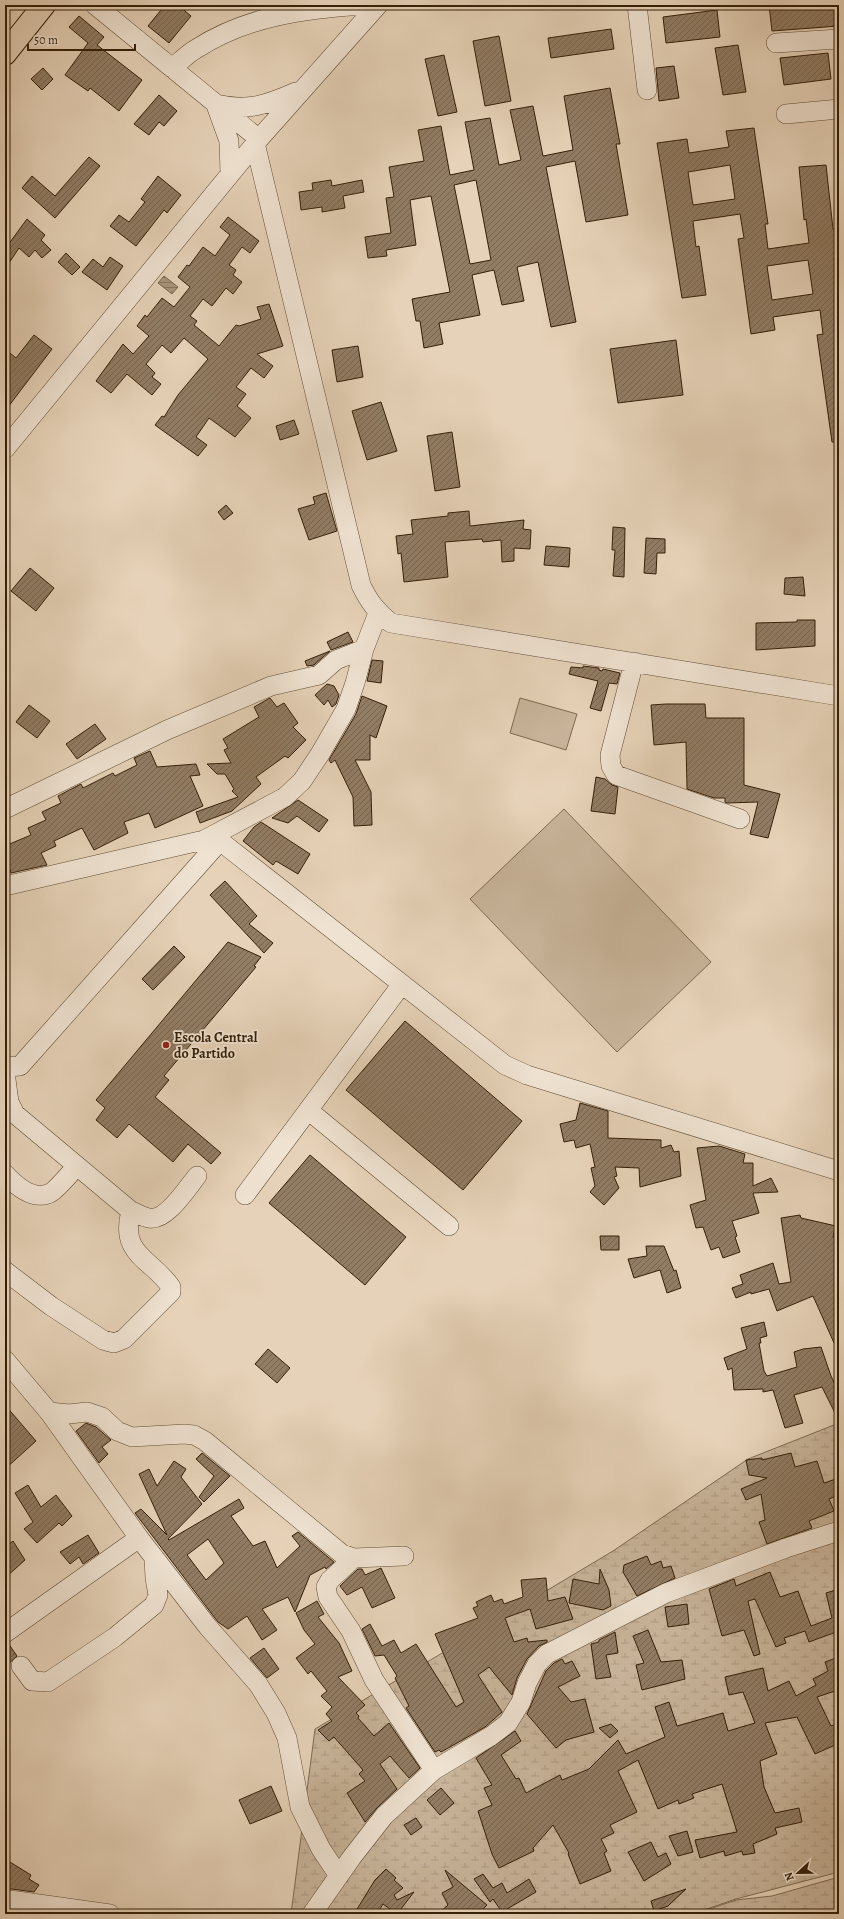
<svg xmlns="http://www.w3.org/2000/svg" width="844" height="1919" viewBox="0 0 844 1919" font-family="Alegreya,serif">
<defs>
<pattern id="wetland-marsh" width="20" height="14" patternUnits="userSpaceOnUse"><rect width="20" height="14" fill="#c8b49a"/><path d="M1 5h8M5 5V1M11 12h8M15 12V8" fill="none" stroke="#ac9a83"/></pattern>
<pattern id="water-rules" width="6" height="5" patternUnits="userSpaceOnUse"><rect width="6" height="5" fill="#a9957c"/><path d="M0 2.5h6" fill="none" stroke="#8a7964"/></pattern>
<pattern id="building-hatch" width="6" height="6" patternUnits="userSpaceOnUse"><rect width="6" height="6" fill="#917c64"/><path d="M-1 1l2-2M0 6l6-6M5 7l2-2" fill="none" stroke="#776550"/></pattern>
</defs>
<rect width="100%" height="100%" fill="#e6d2b8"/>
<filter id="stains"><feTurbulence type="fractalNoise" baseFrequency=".005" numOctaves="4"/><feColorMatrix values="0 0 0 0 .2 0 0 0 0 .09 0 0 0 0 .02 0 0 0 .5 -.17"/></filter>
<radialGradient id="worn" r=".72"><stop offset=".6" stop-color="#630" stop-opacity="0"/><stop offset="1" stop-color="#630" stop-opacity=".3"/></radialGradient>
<path fill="#c8b49a" stroke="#7e6a51" d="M520 698 577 714 566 750 510 733Z
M564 809 711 962 617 1052 470 899Z"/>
<path fill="url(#wetland-marsh)" stroke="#7e6a51" d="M839 1423V1872L736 1899 692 1914H291L315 1729 613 1551 748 1459Z
M839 1877V1914H695L736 1900 772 1896Z"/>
<path fill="url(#water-rules)" stroke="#7a664e" d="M164 276 178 287 172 294 158 283Z"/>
<path fill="url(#building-hatch)" stroke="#341f08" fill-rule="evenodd" d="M165 5H178L191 16 169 43 148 26Z
M769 5H839V26L772 31Z
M717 10 720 37 666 43 663 17Z
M79 16 104 37 97 45 142 80 119 111 90 88 88 91 65 75 88 43 69 27Z
M611 29 614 49 551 58 548 38Z
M499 36 511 101 485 106 473 41Z
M738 45 746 92 723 95 715 48Z
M828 53 831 79 784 85 780 58Z
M444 55 457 112 438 116 425 59Z
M674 66 679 98 659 101 656 68Z
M43 68 53 79 42 90 31 79Z
M610 88 620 144H616L628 215 586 222 575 161 546 167 576 322 551 327 538 262 517 267 524 301 502 305 494 270 472 275 480 315 439 323 443 344 424 348 420 321H416L412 299 450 292 431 196 410 200 416 245 386 250 387 256 368 258 365 237 391 233 386 198 394 197 389 167 424 161 418 130 441 126 450 175 474 170 465 122 490 118 499 165 521 160 510 110 533 106 543 156 573 150 564 96ZM476 180 491 260 470 264 454 185Z
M159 95 177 111 164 126 159 122 149 135 134 124Z
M754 128 768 224H765L768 249 809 243 806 219 804 220 799 167 826 165 833 229H836L839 248V442H832L817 335 823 334 820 310 773 317 775 330 751 334 738 239 744 238 740 214 693 221 696 247 699 246 706 295 682 298 657 143 687 139 689 153 729 147 726 131ZM730 165 735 199 693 205 688 172ZM808 260 813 294 772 300 767 266Z
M89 157 100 166 55 218 22 188 32 176 55 196Z
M158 176 181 195 167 213 164 210 136 246 110 226 119 215 129 222 145 202 141 199Z
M331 180 332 186 362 180 364 192 343 196 345 208 322 212V207L301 210 299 192 313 190 312 183Z
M228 217 259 241 250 253 242 247 229 265 236 270 233 275 242 282 233 294 226 288 212 306 203 299 190 316 197 321 194 325 219 346 236 325 239 326 261 319 257 307 269 304 283 346 257 354 273 366 264 378 251 368 236 387 246 394 237 406 251 418 235 437 209 418 196 437 207 445 198 456 155 425 162 416 164 417 178 395 208 359 184 338 171 353 162 345 146 364 155 373 152 377 161 384 152 395 127 374 111 393 96 381 123 344 133 354 149 336 137 326 145 315 147 317 162 298 174 307 190 287 178 277 187 265 189 266 203 247 215 256 230 235 220 227Z
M27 219 45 235 41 240 51 250 42 258 35 250 29 257 19 248 5 269V249Z
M66 253 80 267 72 275 58 262Z
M110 257 123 266 107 290 82 272 93 259 103 267Z
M34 335 52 349 5 411V349L16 358Z
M676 340 683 395 618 403 610 349Z
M358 346 363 377 337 382 332 350Z
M381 402 397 451 367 460 352 411Z
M294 420 299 434 280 440 276 426Z
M452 432 460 487 435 491 427 436Z
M326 493 337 531 309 540 298 509 315 504 313 497Z
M226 505 233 513 224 520 218 512Z
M469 511 470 526 524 520 523 529 531 530 530 549 514 548V561L502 562 501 540 483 542 482 539 445 542 448 577 404 582 401 553 398 554 396 536 413 534 411 520 448 516V513Z
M613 527 625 528 624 577 613 576 615 550H612Z
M646 538 665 539V553H657L656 574 644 573Z
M546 546 570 548 569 567 544 565Z
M30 568 54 588 36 611 11 591Z
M803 577 805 596 784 594 785 578Z
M797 620H815V646L756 650V623L797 622Z
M348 632 353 642 331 650 327 642Z
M330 651 314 665 307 666 305 661Z
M372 660 383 661 381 683 367 681Z
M583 666 599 668V670L602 671 603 669 620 673 617 684 609 683 601 711 590 708 598 681 569 674 571 667 583 668Z
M327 684 334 686 339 695 336 704 332 707 328 700 324 705 315 695Z
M362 696 387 706 376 738 370 735V760H355L371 792 372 825 354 826 353 797 335 760 331 763 329 760 356 714Z
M270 698 277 707 284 703 298 723 293 727 306 740 288 758 285 756 256 777 261 784 232 811 200 823 196 812 238 797 232 791 234 789 225 774H217L207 764 231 763 224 750 228 748 223 739 259 717 254 707Z
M666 704H705L706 718H744V785L780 794 768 838 750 834 758 802 727 803 725 802V798H714L687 789 686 742 654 745 651 705Z
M29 705 50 721 37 738 16 722Z
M95 724 106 739 77 759 66 744Z
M150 751 157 767 196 764 200 775 190 776 203 806 155 828 149 813 124 822 128 833 94 850 82 828 54 841 56 846 41 853 47 865 11 873 5 857V846L31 835 28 828 46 820 42 812 61 803 58 796 81 784 83 788 113 773 115 776 137 765 134 758Z
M596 777 605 779 612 785 618 787 615 814 591 811Z
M298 800 328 820 319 832 297 816 288 823 272 818Z
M261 822 310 854 298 874 276 861 273 865 243 841 254 827Z
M225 881 257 916 249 924 273 943 264 953 210 895Z
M228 942 261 957 254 966 256 967 164 1076 169 1080 155 1097 221 1153 211 1164 188 1144 173 1162 129 1124 117 1138 96 1120 105 1108 96 1100Z
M174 946 185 957 153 990 142 979Z
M405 1021 522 1121 463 1190 346 1090Z
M580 1103 608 1111V1138L661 1140V1148L671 1145 674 1152 679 1151 681 1176 640 1187 639 1168 615 1167 617 1176 614 1177 619 1188 604 1205 590 1192 595 1186 591 1168 595 1167 590 1144 576 1148 574 1140 564 1142 560 1124 576 1120Z
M719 1146 745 1154 743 1163H753V1186L771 1178 778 1192 753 1193 759 1213 732 1221 737 1236 735 1237 740 1252 723 1258 719 1247 711 1250 703 1227 696 1228 690 1205 706 1200 697 1148Z
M310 1155 406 1237 365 1285 269 1203Z
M800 1215 801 1218 836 1226 833 1237 839 1238V1354L813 1296 777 1311 769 1289 751 1294V1292L736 1298 732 1288 743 1284 740 1275 773 1263 779 1284 791 1282 781 1218Z
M600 1236H619V1250H601Z
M646 1246H664L674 1271 676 1270 681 1288 667 1293 660 1270 634 1278 628 1259 647 1256Z
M764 1322 767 1336 760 1338 761 1343H759L764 1371 767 1376 797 1367 794 1352 803 1349 821 1347 831 1376 839 1392V1421L822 1387 794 1395 803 1423 785 1428 773 1390 763 1392V1389L734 1390 732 1368 728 1370 724 1358 747 1349 741 1328Z
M268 1349 290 1368 277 1383 255 1364Z
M5 1405 36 1441 5 1469Z
M86 1423 96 1427 111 1440 102 1447 108 1454 99 1463 76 1431Z
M202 1453 230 1476 204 1502 199 1497 214 1476 196 1459Z
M791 1453 795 1467 817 1461 824 1483 839 1478V1495L829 1499 834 1511 809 1521 812 1528 767 1544 759 1522 765 1520 761 1494 746 1500 741 1489 767 1478 749 1475 746 1460 762 1458V1460Z
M174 1461 186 1469 181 1477 202 1504 168 1539 169 1540 239 1499 244 1508 231 1516 253 1546 265 1541 277 1568 300 1546 292 1536 298 1532 334 1562 326 1569 325 1567 310 1575 295 1612 288 1597 262 1609 277 1630 262 1640 247 1616 228 1629 218 1622 135 1513 141 1509 167 1535 139 1474 149 1469 157 1486ZM208 1539 224 1563 206 1580 187 1555Z
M28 1485 41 1507 56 1495 72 1516 62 1526 59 1523 37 1543 24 1529 33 1522 15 1493Z
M88 1535 99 1553 83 1564 79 1557 70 1564 60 1552Z
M13 1541 25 1560 5 1578V1547Z
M647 1556 651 1565 661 1561 663 1568 671 1566 675 1578 637 1596 623 1572 624 1565Z
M381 1568 395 1598 372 1608 362 1587 347 1595 340 1586 358 1569H362L365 1575Z
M600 1569 609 1590 611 1606 603 1610 569 1603 573 1579 599 1584Z
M770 1572 780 1597 798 1591 811 1626 832 1618 826 1593 839 1589V1631L809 1642 805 1631 784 1638 786 1643 776 1647 755 1599 748 1601 760 1654 754 1656 744 1630 722 1636 709 1589 734 1579 736 1586Z
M546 1578 548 1601 565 1597 573 1619 536 1629 530 1609 505 1618 514 1642 527 1638 528 1642 547 1640V1642L539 1646 527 1659 517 1678 512 1695 489 1667 478 1675 502 1712 485 1727 441 1752 439 1750 435 1752 406 1708 409 1706 395 1678 397 1676 384 1655 375 1656 362 1629 370 1624 382 1646 394 1640 401 1653 416 1644 456 1707 464 1702 435 1634 478 1618 473 1608 478 1606 476 1602 491 1595 494 1602 502 1599 504 1604 523 1597 521 1580Z
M317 1601 324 1614 318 1617 339 1643 352 1671 338 1677 365 1705 356 1713 359 1716 358 1718 374 1736 389 1723 420 1768 409 1778 390 1756 380 1764 397 1789 377 1808 365 1822 347 1793 365 1781 359 1774 363 1770 334 1737 329 1741 318 1730 332 1721 326 1714 332 1707 321 1696 327 1691 311 1671 308 1674 296 1658 315 1644 304 1630 296 1613Z
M687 1604 689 1624 668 1627 665 1607Z
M648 1630 661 1662 682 1660 685 1679 642 1690 636 1665 644 1663 633 1636Z
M615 1632 618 1653 606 1655 611 1677 596 1679 591 1644 599 1642V1640Z
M8 1643 17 1656 5 1667V1644Z
M264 1648 279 1669 267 1678 250 1658Z
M836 1658 839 1666V1697H837L835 1691 817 1697 831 1726 839 1723V1740L834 1743 835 1745 815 1754 797 1717 765 1723 777 1754 760 1761 764 1787 775 1813 799 1808 802 1822 775 1828 777 1834 753 1844 755 1853 743 1855 742 1851 725 1856 724 1851 700 1858 695 1840 737 1832 722 1784 692 1794 694 1798 679 1804 678 1800 658 1809 638 1760 618 1771 637 1812 610 1825 614 1833 601 1839 607 1851 604 1853 611 1871 580 1884 568 1854 569 1853 553 1825 533 1848 534 1851 499 1868 492 1854 478 1811 492 1805 484 1788 492 1785 476 1758 515 1731 521 1741 501 1755 516 1779 519 1778 526 1793 560 1775 562 1780 589 1769 618 1740 626 1754 665 1737 655 1707 669 1702 677 1726 723 1713 728 1731 755 1723 743 1692 729 1695 725 1677 763 1668 768 1691 789 1681 796 1696 816 1685 813 1679 828 1671 825 1662Z
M562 1659 565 1664 572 1661 580 1676 558 1687 571 1702 585 1699 594 1732 566 1740 556 1748 527 1714 546 1671 554 1663Z
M611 1724 618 1731 610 1738 599 1728Z
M271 1786 282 1811 250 1824 239 1800Z
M441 1788 454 1803 440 1815 427 1800Z
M416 1818 422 1827 411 1835 404 1825Z
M687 1831 693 1852 678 1856 669 1836Z
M651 1842 658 1857 666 1853 671 1864 644 1881 628 1852Z
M5 1859 31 1875 29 1879 39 1885 34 1892 12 1889 5 1890Z
M386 1869 396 1878 394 1880 403 1888 394 1895 397 1900 414 1892 397 1914 383 1904 377 1914H354L375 1880Z
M445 1870 487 1905 478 1914H438L448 1905 442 1893 453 1887Z
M483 1874 493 1888 502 1883 507 1893 529 1879 536 1892 502 1912 493 1899 490 1902 474 1879Z
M686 1889 668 1906 654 1911 651 1901Z"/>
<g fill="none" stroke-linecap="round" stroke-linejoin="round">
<defs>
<path id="minor" d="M95 5 259 139
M637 5 647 90
M776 43 839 39
M172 68C180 62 187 54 196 49 247 16 304 9 363 5
M216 104C247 112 269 104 296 92
M216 105 229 141 230 174
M786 114 839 109
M255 143 361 585C369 602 377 612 391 623L839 696
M5 449 259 139 378 5
M634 662 610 755 611 766 616 775 740 819
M5 809 167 730 271 686 319 675 336 660 364 649
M204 840 285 797 302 781 320 754 346 709 355 683 364 649 378 613
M5 886 204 840 220 841 505 1065 527 1075 839 1171
M5 1067 20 1066 220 841
M5 1072 9 1102 15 1114 131 1211C137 1213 143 1217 149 1218 166 1222 188 1187 197 1176
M308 1110 449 1226
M5 1174C15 1185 31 1200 48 1194 55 1192 71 1172 77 1166
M245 1195 402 984
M5 1271 51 1306 103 1340 114 1343 124 1339 171 1292V1287C152 1259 119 1255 131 1211
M5 1360 49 1412 139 1538 208 1627 258 1684 276 1713 287 1738 300 1807 321 1849 339 1876
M49 1412 69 1414 87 1412 102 1417 117 1431 132 1437 184 1434 194 1435 205 1441 342 1554 354 1558 404 1556
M354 1558 330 1580 326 1587 328 1597 351 1631 374 1680 434 1770
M5 1633 139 1538
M21 1666 32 1681 48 1682 115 1637 154 1605 158 1595 155 1578 154 1557
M10 1900 110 1914
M312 1914 352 1857 384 1816 434 1770 491 1736 508 1723 521 1702 527 1683 537 1664 547 1654 666 1593 786 1548 839 1531"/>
<path id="highway" d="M5 54 44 5"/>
</defs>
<use href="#minor" stroke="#604c34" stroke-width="20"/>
<use href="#highway" stroke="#341f08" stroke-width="24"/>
<use href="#minor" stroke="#efe2d1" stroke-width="19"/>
<use href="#highway" stroke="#e6d2b8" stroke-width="22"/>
</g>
<circle fill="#8f2418" stroke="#efe2d1" stroke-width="1.5" cx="166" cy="1045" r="4"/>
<g text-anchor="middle" stroke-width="3.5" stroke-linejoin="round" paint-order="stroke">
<g font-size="14" font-weight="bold" fill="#341f08" stroke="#efe2d1" text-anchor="start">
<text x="174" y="1042">Escola Central<tspan x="174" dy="16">do Partido</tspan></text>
</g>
</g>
<rect width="844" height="1919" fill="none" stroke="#e6d2b8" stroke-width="20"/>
<rect x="6" y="6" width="832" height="1907" fill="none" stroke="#341f08" stroke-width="2"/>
<rect x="10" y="10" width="824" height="1899" fill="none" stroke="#341f08"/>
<g transform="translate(798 1873) rotate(248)" stroke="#efe2d1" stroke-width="3" paint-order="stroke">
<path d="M0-3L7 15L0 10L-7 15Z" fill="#341f08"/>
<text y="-6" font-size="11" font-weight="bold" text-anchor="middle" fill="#341f08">N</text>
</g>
<path d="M28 44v6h107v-6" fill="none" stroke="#341f08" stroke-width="2"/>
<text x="34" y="44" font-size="12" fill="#341f08" stroke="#efe2d1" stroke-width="3" paint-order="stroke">50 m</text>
<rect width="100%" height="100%" filter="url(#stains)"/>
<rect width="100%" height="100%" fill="url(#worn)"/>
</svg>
